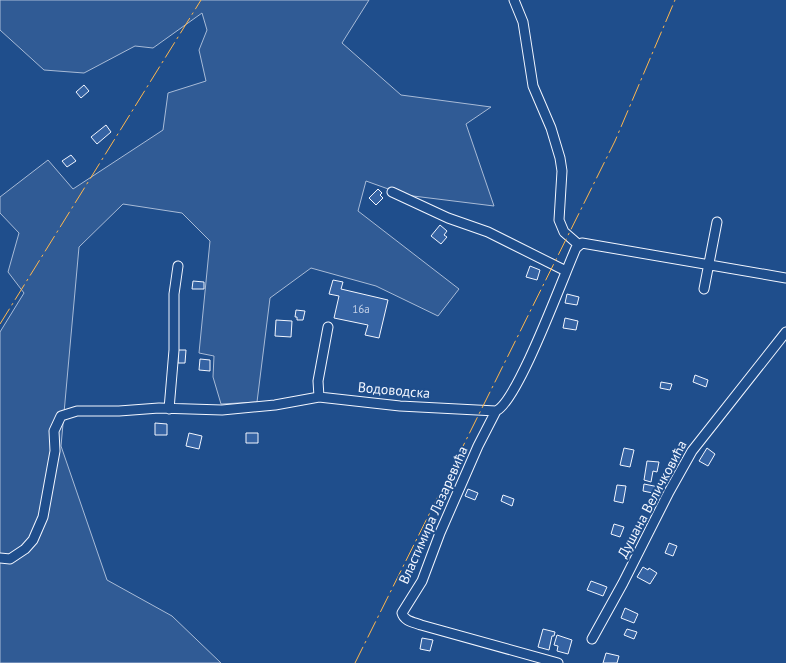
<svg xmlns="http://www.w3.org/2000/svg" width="786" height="663" viewBox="0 0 786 663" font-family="'PT Sans',sans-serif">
<rect width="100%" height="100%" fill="#1f4e8c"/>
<path fill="#305b95" stroke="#a8bbd7" d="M0 0H369L342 43 401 95 491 107 466 124 494 206 405 195 366 181 358 211 459 289 438 316 376 286 311 268 270 298 257 402 221 404 213 377 214 356 199 353 210 241 182 213 123 204 79 247 61 446 107 580 172 616 221 663H0V332L24 293 8 272 19 233 0 213V197L48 160 73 189 163 130 168 93 206 81 199 50 207 30 202 13 153 48 135 46 84 73 44 70 0 30Z"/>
<path fill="#3563a3" stroke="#f2f6ff" d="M84 85 89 91 81 98 76 92Z
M106 125 111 132 97 144 91 137Z
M71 155 76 161 67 167 62 161Z
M378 189 382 193 380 195 383 198 376 205 369 198Z
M440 225 447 231 444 235 447 237 441 244 431 236Z
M530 266 540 270 537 280 526 277Z
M333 280 343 282 341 289 388 300 379 338 365 335 368 325 334 318 339 296 329 294Z
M193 281 204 282V289H192Z
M567 294 579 297 577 305 565 303Z
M296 310 305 311 303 320H297V317H295Z
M565 318 578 321 576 330 563 328Z
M276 320 292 321 291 337 275 336Z
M178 350H186L185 363H178Z
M200 359 210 360V371L199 370Z
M695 375 708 380 706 387 693 382Z
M661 382 672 384 670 390 660 388Z
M155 423 167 424V435H155Z
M189 433 202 436 199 449 186 446Z
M246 433H258V443H246Z
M624 448 634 450 630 467 620 465Z
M707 448 715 454 708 466 699 461Z
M647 461 659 462 657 472 653 471 651 482 644 480Z
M644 484 659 487 658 494 643 491Z
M617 485 626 486 623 503 614 501Z
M468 489 478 493 475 500 465 496Z
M503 495 514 499 512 506 501 501Z
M614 524 624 527 620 537 611 534Z
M669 543 677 546 673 556 665 553Z
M643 567 648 570 649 568 657 573 650 584 637 577Z
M591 581 607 587 603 596 587 590Z
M625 608 638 614 634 623 621 618Z
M543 629 555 632 554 636H552L549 650 538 647Z
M627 629 637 632 634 639 624 635Z
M557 635 572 640 568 654 557 651 558 646 554 645Z
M422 638 433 640 430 651 420 649Z
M606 653 619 656 617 663H603Z"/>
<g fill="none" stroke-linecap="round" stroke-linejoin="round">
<defs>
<path id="minor" d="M514 0 523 22 533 86 551 128 560 158 562 171 559 220 564 232 579 245
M392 192 448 218 488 232 566 271
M704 289 717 222
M319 397 318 381 328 327
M169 409 174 350V294L178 266
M496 411 478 446 440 533 422 581 402 613C404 621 413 622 421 625L558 663
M0 558 10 559 25 549 33 540 43 517 55 451 54 431 61 416 77 411H119L159 408 222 410 275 405 319 397 400 406 496 411C518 401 563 277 576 248L582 243 786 278
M592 639 623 583 669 492 692 451 786 332"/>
</defs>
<use href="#minor" stroke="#f2f6ff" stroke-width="11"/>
<use href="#minor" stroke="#1f4e8c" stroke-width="9"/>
<path stroke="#ffb74d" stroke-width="1" stroke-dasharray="18 4 2.5 4" stroke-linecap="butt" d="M0 324 201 0
M355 663 615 141 675 0"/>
</g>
<g text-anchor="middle" stroke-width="4" stroke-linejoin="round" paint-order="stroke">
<g font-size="11" fill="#c3d1e8">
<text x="361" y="313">16a</text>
</g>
<g font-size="14" fill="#f2f6ff" stroke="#1f4e8c">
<text transform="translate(394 390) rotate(5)" y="5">Водоводска</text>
<text transform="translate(652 499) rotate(-62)" y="5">Душана Величковића</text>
<text transform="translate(433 515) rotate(-66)" y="5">Властимира Лазаревића</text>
</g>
</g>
</svg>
